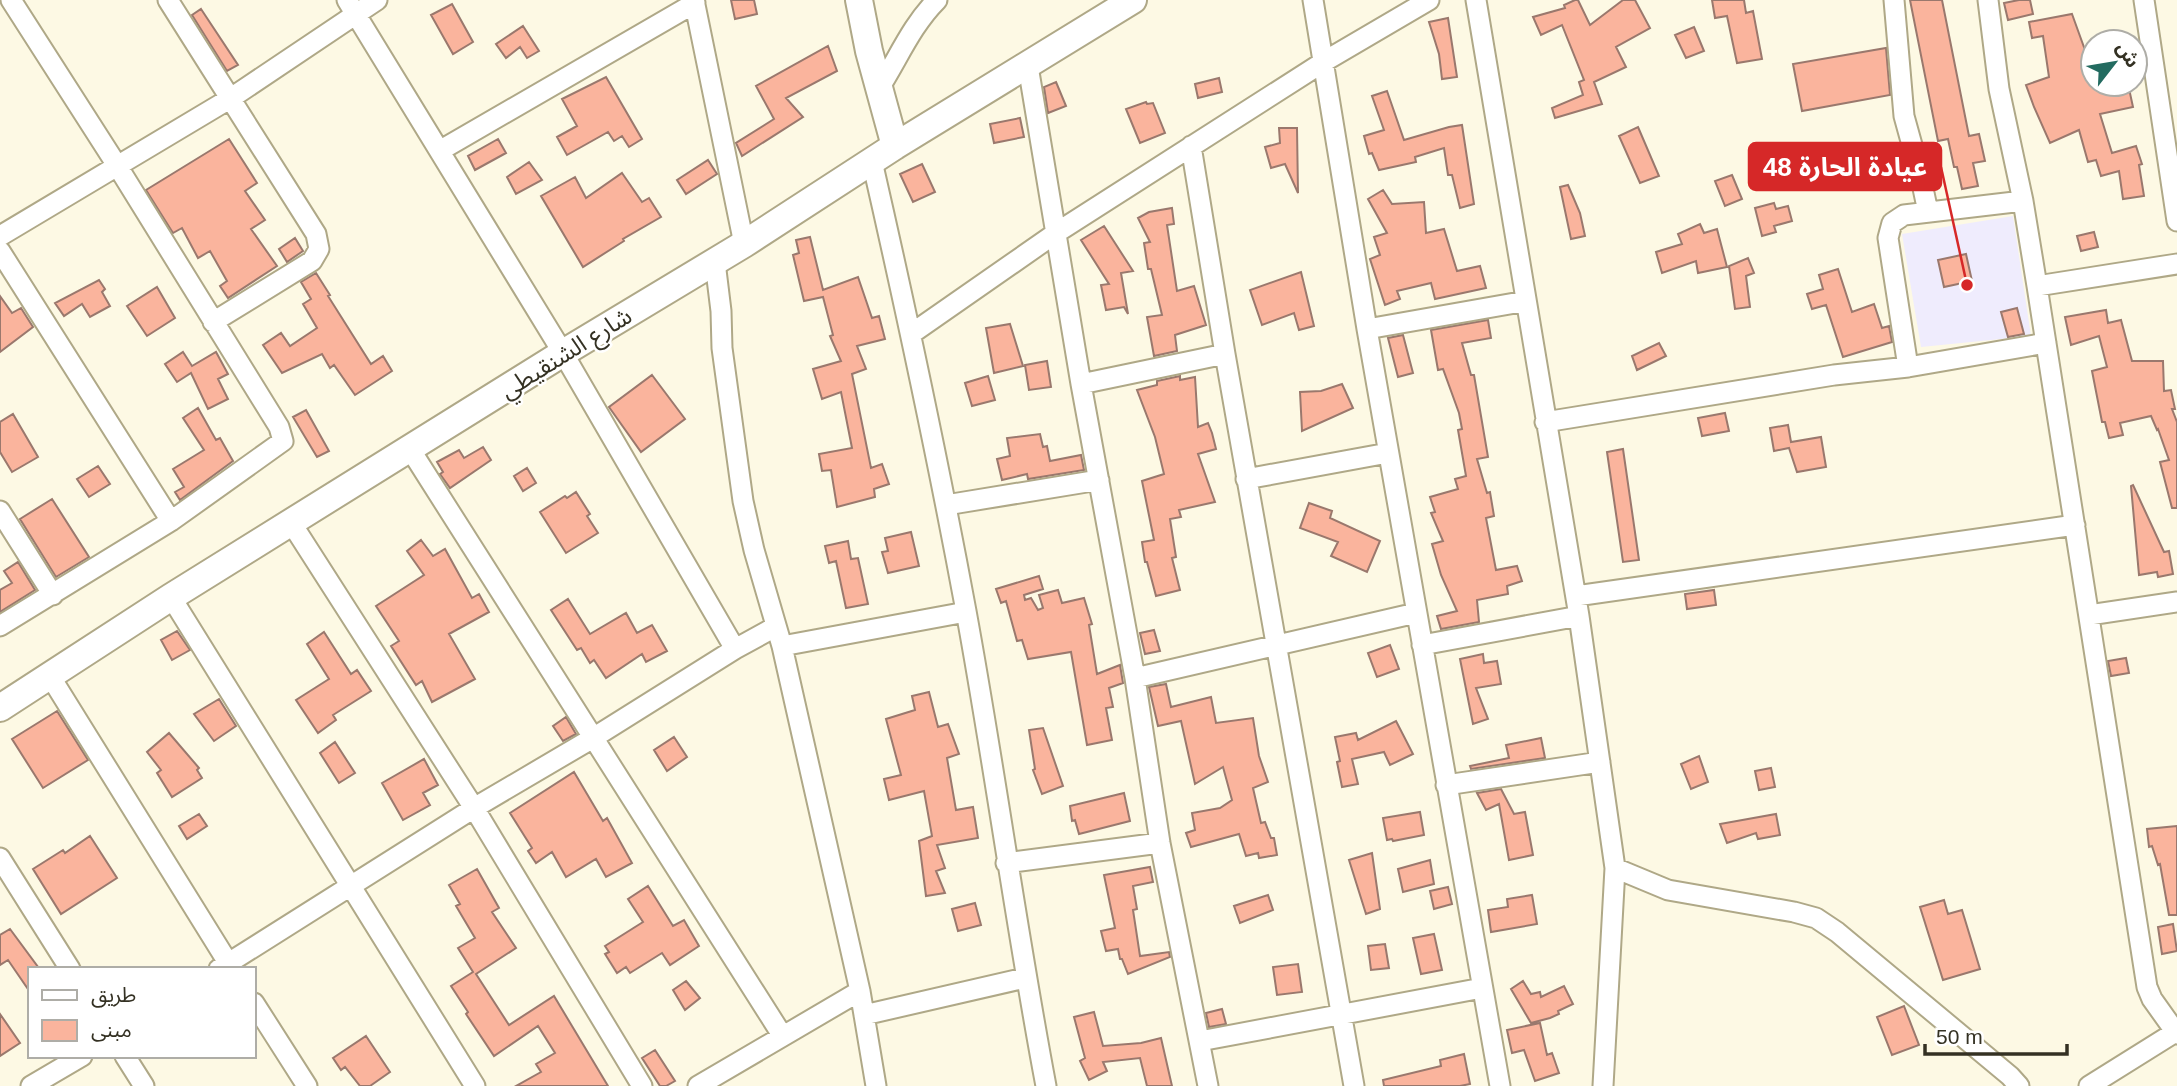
<svg xmlns="http://www.w3.org/2000/svg" width="2177" height="1086" viewBox="0 0 2177 1086" font-family="Helvetica,'Noto Sans Arabic',sans-serif">
<rect width="100%" height="100%" fill="#fdf9e4"/>
<path fill="#efecfd" d="M2013 216 2031 336 1921 347 1902 234Z"/>
<path fill="#fab49d" stroke="#9a786d" stroke-width="2" d="M731 0H754L757 14 735 19Z
M1575 0H1578L1590 25 1623 0H1635L1650 28 1616 47 1626 67 1594 82 1602 104 1555 118 1552 108 1583 95 1579 82 1584 80 1562 25 1541 35 1533 17 1565 8 1564 5Z
M1712 0H1744L1746 13 1753 11 1762 59 1737 63 1727 16 1715 18Z
M1910 0H1942L1969 136 1979 134 1985 161 1973 163 1978 186 1962 189 1957 167H1954L1948 139 1938 141Z
M2019 0H2030L2033 14 2008 20 2004 3Z
M452 4 473 42 453 54 431 15Z
M201 9 238 65 227 71 192 15Z
M2072 14 2089 61 2093 60V84H2128L2133 107 2100 114 2112 153 2136 146 2142 164 2139 165 2144 196 2123 199 2119 171 2101 176 2096 160 2088 162 2079 130 2050 143 2034 107 2026 85 2049 77 2043 36 2032 38 2029 22Z
M1448 18 1457 77 1442 79 1439 54 1429 22Z
M523 26 539 51 527 58 520 47 506 58 496 44Z
M1694 27 1704 51 1686 58 1675 35Z
M828 46 837 71 786 98 803 117 742 156 736 143 774 119 756 86Z
M1886 48 1890 95 1802 111 1793 64Z
M606 77 642 139 629 147 622 136 614 141 608 132 567 155 557 137 577 126 562 99Z
M1219 78 1222 92 1198 98 1195 84Z
M1056 82 1066 106 1048 113 1044 87Z
M1387 91 1404 140 1449 127 1462 125 1474 204 1460 208 1452 175H1448L1444 148 1415 157 1416 162 1379 170 1372 153 1369 154 1364 136 1384 130 1372 96Z
M1146 102 1147 104 1153 103 1165 133 1140 143 1126 109Z
M1020 118 1024 137 994 143 990 124Z
M1638 127 1659 176 1640 183 1619 136Z
M1279 128H1297L1298 193 1285 164 1271 168 1265 147 1280 143Z
M229 139 257 183 245 191 265 220 251 229 277 266 228 298 220 286 227 281 210 251 198 258 182 228 173 233 146 190Z
M498 139 506 153 475 170 468 156Z
M708 160 717 174 686 194 677 180Z
M529 162 542 180 516 194 507 177Z
M922 164 935 192 913 202 900 174Z
M622 173 642 202 649 198 661 217 623 239 624 241 583 267 541 196 575 177 586 198Z
M1732 175 1742 199 1725 206 1715 181Z
M1568 185 1580 213 1585 236 1571 239 1560 187Z
M1383 190 1392 204 1424 202 1426 233 1444 229 1457 271 1480 266 1486 288 1435 299 1431 283 1397 291 1400 299 1385 305 1370 259 1380 255 1374 237 1387 233 1368 199Z
M1774 203 1776 209 1788 206 1792 221 1774 226 1776 232 1762 236 1755 208Z
M1172 208 1174 224 1167 225 1177 291 1194 286 1206 325 1175 335 1177 351 1154 356 1147 317 1162 315 1151 269H1148L1144 243 1150 242 1138 218 1149 212Z
M1700 224 1704 233 1717 229 1727 267 1698 273 1696 261 1662 273 1656 252 1682 244 1678 234Z
M1104 226 1133 271 1121 273 1128 314 1124 307 1106 310 1101 285 1109 284 1081 240Z
M2094 232 2098 247 2081 251 2077 236Z
M810 237 823 290 858 277 872 318 879 316 885 339 857 346 866 369 852 374 871 468 882 464 889 484 874 489 875 497 837 507 831 470 822 471 819 454 852 448 841 392 822 399 813 369 841 361 830 336 833 335 823 297 804 301 793 255 799 253 796 240Z
M295 238 303 251 287 262 279 249Z
M1966 254 1972 281 1944 287 1938 260Z
M1748 258 1754 273 1746 276 1750 307 1735 309 1729 266Z
M1838 269 1852 312 1874 304 1882 328 1889 326 1892 342 1843 357 1826 305 1812 309 1807 294 1823 289 1819 275Z
M1301 272 1314 326 1299 330 1294 313 1262 325 1250 290Z
M316 273 330 295 328 296 371 364 383 356 392 371 355 395 334 365 330 368 322 354 282 373 263 345 281 333 290 346 317 328 303 304 311 299 301 282Z
M99 280 105 289 102 292 110 306 90 317 82 304 64 316 55 303Z
M157 287 175 318 147 336 127 306Z
M0 296 12 313 21 308 33 327 0 352Z
M2017 308 2024 334 2008 337 2001 312Z
M2106 310 2108 323 2121 320 2132 361H2163L2164 391 2171 390 2175 409H2172L2177 422V508H2172L2160 462 2169 460 2158 429 2157 430 2151 416 2120 423 2123 435 2109 438 2105 422H2102L2092 371 2107 367 2099 336 2071 345 2065 317Z
M1488 320 1491 338 1462 343 1471 375H1474L1488 457 1477 459 1487 493 1490 492 1494 516 1486 518 1496 570 1517 566 1522 581 1507 586 1508 594 1477 600 1479 622 1441 629 1437 616 1457 611 1441 575 1432 544 1443 541 1431 513 1435 512 1430 497 1458 489 1455 479 1466 476 1458 430 1462 429 1459 413 1443 369 1438 370 1431 330Z
M1010 324 1023 366 994 373 986 328Z
M1403 335 1413 373 1398 377 1388 338Z
M1659 343 1666 356 1637 370 1632 356Z
M183 352 192 366 216 352 228 374 218 379 228 399 208 409 191 373 177 382 165 364Z
M1047 361 1051 387 1029 390 1025 365Z
M652 375 685 419 641 452 609 407Z
M988 376 995 400 972 406 965 383Z
M1180 376V380L1195 377 1198 427 1208 423 1212 433 1216 449 1198 454 1215 502 1179 510 1181 517 1170 519 1176 557 1172 558 1180 590 1156 596 1147 562H1145L1142 542 1154 540 1142 481 1164 474 1155 437 1137 390 1157 385V381Z
M1342 384 1353 408 1302 431 1300 392 1321 391Z
M198 408 216 440 220 438 233 461 180 500 175 492 184 487 173 469 204 450 183 418Z
M306 410 329 451 317 457 293 417Z
M1725 413 1729 431 1702 436 1698 418Z
M13 414 38 457 12 472 0 452V422Z
M1788 425 1791 442 1821 437 1826 467 1797 472 1789 448 1774 451 1770 428Z
M1040 434 1043 447 1047 446 1050 461 1081 455 1084 470 1028 479 1027 474 1002 480 997 459 1010 456 1007 438Z
M483 447 491 460 450 488 440 474 443 472 437 462 459 450 464 458Z
M1623 449 1639 560 1623 562 1607 452Z
M98 466 110 484 89 497 77 479Z
M527 468 536 483 523 491 514 476Z
M2133 485 2164 552 2169 551 2173 574 2158 577 2157 572 2139 575 2131 486Z
M576 492 590 514 587 516 598 533 566 553 540 512 565 496 567 498Z
M52 499 89 557 56 577 20 519Z
M1309 503 1332 511 1330 518 1380 541 1367 572 1331 556 1338 542 1300 528Z
M911 532 919 566 888 573 882 552 888 551 885 538Z
M421 540 433 556 445 549 472 598 479 594 489 612 449 634 475 679 432 702 422 681 416 685 391 646 399 641 376 606 424 575 407 551Z
M848 541 851 559 858 558 868 604 846 608 836 561 829 563 825 546Z
M18 562 35 590 0 612V590L12 583 4 571Z
M1039 576 1043 589 1024 595 1025 600 1031 598 1038 610 1043 608 1039 595 1058 590 1062 603 1084 598 1092 624 1089 625 1097 674 1120 665 1123 683 1109 688 1113 707 1106 708 1112 740 1087 745 1071 652 1028 659 1022 640 1017 641 1006 601 1001 603 996 589Z
M1714 590 1716 605 1687 609 1685 594Z
M568 599 590 634 626 613 637 633 652 625 667 651 646 662 642 654 606 678 594 660 590 663 581 648 577 650 551 610Z
M1154 630 1160 651 1145 654 1140 633Z
M177 631 190 650 172 660 161 640Z
M324 632 351 674 357 670 371 691 333 715 336 720 318 733 296 700 329 679 307 644Z
M1390 645 1399 669 1377 677 1368 653Z
M1483 654 1484 663 1497 661 1501 684 1476 688 1488 719 1473 724 1460 659Z
M2126 658 2129 673 2111 676 2108 661Z
M1166 684 1171 707 1211 697 1216 723 1253 718 1259 756 1268 782 1253 788 1261 823 1265 822 1271 838H1274L1277 855 1259 858 1258 853 1246 856 1239 834 1191 847 1186 833 1195 830 1192 813 1220 808 1232 800 1223 767 1195 784 1181 721 1158 726 1149 687Z
M929 692 938 727 948 724 959 754 947 758 956 810 973 807 978 838 937 845 945 868 936 871 945 893 926 896 919 841 932 836 924 791 889 800 884 779 901 775 886 719 915 710 912 696Z
M219 699 236 726 214 741 194 714Z
M57 711 88 760 43 788 12 739Z
M566 717 576 734 563 741 553 726Z
M1396 721 1413 754 1390 765 1384 752 1352 759 1358 784 1342 787 1337 762 1340 761 1335 737 1356 733 1358 740Z
M1043 728 1063 786 1042 794 1033 770 1035 769 1029 730Z
M169 733 199 768 197 770 202 778 172 797 157 773 161 770 147 752Z
M674 737 687 757 667 771 654 750Z
M1541 738 1545 758 1471 769 1470 766 1509 758 1506 745Z
M335 742 355 773 339 783 320 753Z
M1699 756 1708 782 1691 789 1681 764Z
M424 759 438 785 423 793 430 805 403 820 382 783Z
M1771 768 1775 787 1759 790 1755 771Z
M574 772 603 821 607 818 632 863 606 877 596 859 566 877 552 852 536 863 528 851 532 848 510 813Z
M1501 789 1514 814 1525 812 1533 855 1509 860 1499 804 1486 810 1477 793Z
M1124 793 1130 821 1079 834 1075 820 1072 821 1070 806Z
M1420 812 1424 835 1393 841 1392 839 1387 840 1383 818Z
M199 814 207 826 187 839 179 826Z
M1776 814 1780 835 1758 839 1756 833 1727 843 1720 824Z
M2177 826V915H2169L2160 864 2158 865 2152 846 2149 847 2147 829Z
M90 836 117 878 61 914 33 869 63 850 65 853Z
M1372 853 1380 909 1366 914 1349 860Z
M1430 860 1434 884 1403 892 1398 869Z
M1150 867 1153 882 1133 886 1137 909 1133 910 1140 956 1169 952 1170 957 1128 974 1122 959H1120L1118 949 1106 951 1101 931 1115 928 1104 875Z
M477 869 499 908 492 912 516 948 476 974 509 1025 554 996 608 1086H516L541 1072 536 1064 555 1053 538 1026 494 1056 466 1014 468 1012 451 986 473 972 458 948 475 938 456 906 460 904 449 885Z
M648 886 673 926 684 920 699 946 670 965 662 953 630 973 626 967 617 973 605 954 609 952 605 946 643 922 628 899Z
M1448 887 1452 904 1434 909 1430 891Z
M1268 895 1273 910 1240 923 1234 906Z
M1532 895 1537 924 1491 932 1488 910 1508 907 1507 899Z
M1944 900 1948 914 1962 910 1980 969 1943 980 1920 907Z
M975 903 981 925 958 931 952 909Z
M2173 924 2177 951 2162 954 2158 927Z
M10 929 38 967 30 969V992L8 960 0 965V935Z
M1434 934 1442 970 1421 974 1413 938Z
M1385 944 1389 968 1371 970 1368 946Z
M1298 964 1302 992 1277 995 1273 967Z
M686 981 700 998 685 1010 673 990Z
M1523 981 1531 994 1540 992 1541 997 1564 986 1573 1004 1558 1011 1559 1014 1550 1018 1531 1023 1511 989Z
M1904 1006 1919 1045 1892 1055 1877 1017Z
M1222 1009 1226 1024 1209 1027 1206 1013Z
M1094 1012 1103 1046 1141 1043 1161 1038 1172 1086H1147L1140 1058 1103 1062 1107 1071 1089 1080 1080 1061 1085 1058 1074 1017Z
M0 1014 20 1043 0 1056Z
M1540 1023 1547 1055 1552 1053 1559 1073 1535 1081 1524 1050 1512 1053 1507 1030Z
M366 1036 390 1072 370 1086H360L345 1067 341 1070 333 1058Z
M655 1050 675 1081 666 1086H660L642 1058Z
M1464 1054 1470 1084 1460 1086H1384L1383 1080 1441 1066 1440 1060Z"/>
<g fill="none" stroke-linecap="round" stroke-linejoin="round">
<defs>
<path id="street" d="M168 0 316 234 319 249 312 261 213 322
M347 0 563 353 735 649
M694 0 744 244
M1313 0 1367 329 1500 1086
M1476 0 1579 616 1615 868 1603 1086
M1894 0 1904 116 1920 174 1928 212
M1988 0 1999 89 2023 201 2037 286 2147 987 2152 999 2177 1034
M2144 0 2177 221
M1028 66 1081 384 1135 678 1160 843 1208 1086
M878 90C898 59 911 26 937 0
M1191 146 1225 354 1354 1086
M441 150 695 3
M872 161C906 310 938 460 966 611 995 769 1016 928 1046 1086
M0 236 231 98 377 0
M0 251 171 521
M715 262 721 311 722 348 743 501 754 550 782 646 860 991 876 1086
M2037 286 2177 264
M1367 329 1526 301
M911 334 1056 233 1325 61 1429 0
M1908 367 1888 238 1892 223 1904 215 2023 201
M1081 384 1225 354
M1545 422 1834 375 1908 367 2046 343
M410 449 782 1035
M1246 479 1388 453
M946 505 1099 480
M0 511 53 595
M292 524 474 808 642 1086
M1576 596 2075 525
M171 597 475 1086
M2089 615 2177 602
M0 626 171 521 283 441 279 427 118 167 11 0
M1422 645 1579 616
M782 646 966 612
M50 676 232 969
M1135 678 1416 613
M1446 785 1600 762
M0 858 70 969
M1006 863 1160 843
M1615 868 1668 890 1794 912 1816 918 1837 932 2010 1076 2019 1086
M219 969 474 808 593 738 735 649 775 627
M254 1003 307 1086
M864 1015 1025 978
M1200 1041 1482 988
M125 1056 144 1086
M31 1086 82 1056
M698 1086 860 991
M2089 1086 2177 1031"/>
<path id="secondary" d="M859 0 869 51 895 146
M0 708 171 597 563 353 744 244 895 146 1133 0"/>
</defs>
<use href="#street" stroke="#afa887" stroke-width="23"/>
<use href="#secondary" stroke="#afa887" stroke-width="30"/>
<use href="#street" stroke="#fff" stroke-width="19"/>
<use href="#secondary" stroke="#fff" stroke-width="26"/>
</g>
<g text-anchor="middle" stroke-width="5" stroke-linejoin="round" paint-order="stroke">
<g font-size="24" fill="#343123" stroke="#fff">
<text transform="translate(566 353) rotate(-32)" y="8">شارع الشنقيطي</text>
</g>
</g>
<path fill="none" stroke="#d62828" stroke-width="2.5" d="M1967 285L1941 167"/>
<circle fill="#d62828" stroke="#fff" stroke-width="2.5" cx="1967" cy="285" r="7"/>
<rect fill="#d62828" stroke="#d62828" stroke-width="2.5" x="1749" y="143" width="192" height="47" rx="7"/>
<g font-size="26" text-anchor="middle" font-weight="bold" fill="#fff">
<text x="1845" y="176">عيادة الحارة 48</text>
</g>
<rect x="28" y="967" width="228" height="91" fill="#ffffff" stroke="#aeada7" stroke-width="2"/>
<rect x="42" y="990" width="35" height="10" fill="#ffffff" stroke="#aeada7" stroke-width="2"/>
<text x="91" y="1002" font-size="21" fill="#343123">طريق</text>
<rect x="42" y="1020" width="35" height="21" fill="#fab49d" stroke="#aeada7" stroke-width="2"/>
<text x="91" y="1037" font-size="21" fill="#343123">مبنى</text>
<g transform="translate(2114 63) rotate(59)"><circle r="33" fill="#ffffff" stroke="#aeada7" stroke-width="2"/>
<path d="M0-5L12 26L0 18L-12 26Z" fill="#236b60"/>
<text y="-10" font-size="19" font-weight="bold" text-anchor="middle" fill="#343123">ش</text>
</g>
<path d="M1925 1044v10h142v-10" fill="none" stroke="#343123" stroke-width="3.5"/>
<text x="1936" y="1044" font-size="21" fill="#343123" stroke="#ffffff" stroke-width="5" paint-order="stroke">50 m</text>
</svg>
